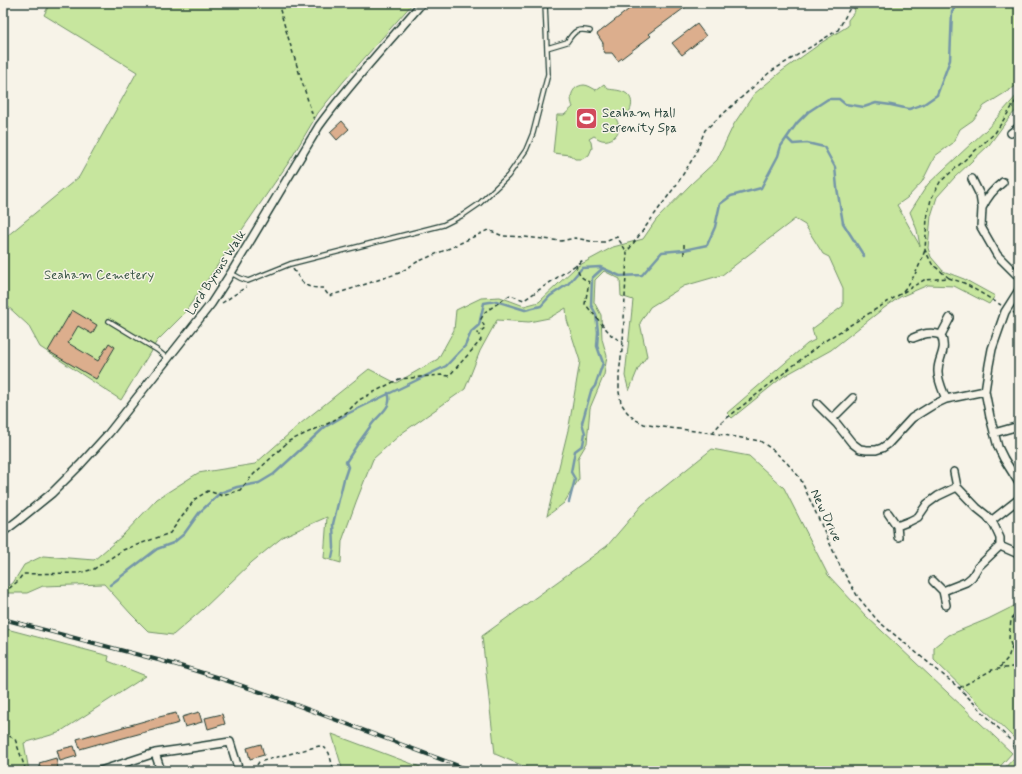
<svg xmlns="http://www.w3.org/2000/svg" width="1022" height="774" viewBox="0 0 1022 774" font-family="Mynerve,sans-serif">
<rect width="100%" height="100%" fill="#f7f3e8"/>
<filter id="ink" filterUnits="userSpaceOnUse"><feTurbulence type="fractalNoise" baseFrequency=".025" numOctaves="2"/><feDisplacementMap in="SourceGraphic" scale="8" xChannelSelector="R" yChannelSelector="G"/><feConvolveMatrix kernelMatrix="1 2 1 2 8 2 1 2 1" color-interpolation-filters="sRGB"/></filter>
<g filter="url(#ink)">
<path fill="#c7e69e" stroke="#739269" d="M50 3H413L344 81 318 113 289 162 183 315 157 341 121 400 40 347 28 325 3 302V241L7 236 79 177 137 72 44 15Z
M852 3H875L876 5H917L919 3H1019V84L984 106 973 120 960 129 953 143 935 156 922 182 907 198 897 205 920 246 917 230 910 212 928 184 987 129 1019 93V107L1009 118 989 145 955 177 937 197 931 216 928 248 931 257 943 271 964 279 995 296 989 304 954 286 928 285 900 297 884 308 831 350 784 376 732 418 727 413 807 344 815 340 812 329 843 306V288L829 257 823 254 805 225 795 219 722 275 684 286 650 307 640 323 647 356 638 369 629 391 625 376 633 300 621 296 620 279 604 271 595 280 594 302 601 315 602 339 607 356 604 375 590 408 587 443 578 458 579 479 564 503 547 516 569 426 580 361 567 320 566 308 549 318 529 322 497 320 480 351 465 389 402 433 373 459 356 502 342 541 341 563 324 558 327 517 284 536 252 562 202 610 173 635 149 632 131 614 104 584 43 586 27 593H3V590L13 583 24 565 43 556 94 560 122 536 157 499 198 473 255 464 300 424 369 369 396 383 438 359 454 330 456 310 481 298 500 297 524 306 539 302 576 267 613 247 643 239 656 220 691 184 717 160 734 124 754 94 782 71 824 41 848 26V20L855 11Z
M604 84 608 89C614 90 622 90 627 94 635 100 632 114 622 117 621 117 616 117 615 117 617 120 619 125 619 129 617 138 607 143 599 139 597 138 596 137 594 136L589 139 591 142 592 148 589 155 582 159H575L570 155 553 153 557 115H564L573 107C569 98 571 86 584 85 588 85 592 88 596 90Z
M712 449 749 456 784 488 828 575 866 616 1012 753 996 771H535L495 754 482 636 607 546 642 505Z
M1019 602V672H1016L1019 691V737L1015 739 934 660V647L949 635 988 619 1016 605Z
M3 628 109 656 108 661 146 676 58 733 24 743 29 771H3Z
M332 734 431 771H343Z
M1015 757 1019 762V771H1002Z"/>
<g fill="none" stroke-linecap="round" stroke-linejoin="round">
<path stroke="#7496a8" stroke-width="2.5" d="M787 138 793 144 807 143 824 147 835 167 837 188 843 223 864 256
M569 502 575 479 571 472 575 451 583 445 585 433 582 423 591 391 595 386 603 363 597 346 598 332 596 314 591 305 592 278 603 268
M332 558 334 548 333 524 344 479 348 467 346 462C354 449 363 436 372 424 377 417 384 413 388 405 390 401 390 398 388 393
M110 585 157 549 173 543 184 534 199 513 220 493 237 487 259 483 274 474 325 427 347 414 446 366 465 346 471 332 479 325 484 303 496 301 525 310 541 306 550 296 568 284 582 268 600 267 620 276 642 275 662 252 684 250 707 245 715 227 720 204 731 196 761 188 778 156 781 146 797 123 808 112 828 99H839L845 104 864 107 876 103 891 105 909 109 924 104 937 95 950 60 952 12 958 3
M3 690 7 670"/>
</g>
<path fill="#dcae8d" stroke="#1f3d34" d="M637 3H691L649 34 651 36 618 61 612 53H605L603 49V43L597 34Z
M697 24 706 36 682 55 672 43Z
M342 121 349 129 337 140 330 132Z
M72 310 97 325 92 334 78 326 68 343 98 361 109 343 115 347 96 379 48 351Z
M199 712 202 722 185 727 182 717Z
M176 713 179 723 101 744V743L80 749 77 739 94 734 95 735 155 718Z
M222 714 225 724 208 729 205 718Z
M261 744 264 755 250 759 247 748Z
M74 746 77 756 60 761 57 750Z
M56 758 58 768 49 771H41L39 763Z"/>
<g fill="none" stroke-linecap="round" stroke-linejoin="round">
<defs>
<path id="lane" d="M547 48 567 42C574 31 577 28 590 31
M231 273 240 278 248 281 290 264 443 225 463 215 479 204 508 176 526 150 533 133 548 74 545 3
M109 321 157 350 167 358
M1015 746 1019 750"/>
<path id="street" d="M1011 133 1019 127
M972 179 980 195 982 208 981 227 997 255 1019 277
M982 208C988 196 993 190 1003 182
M1019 290 1005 312 992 349 989 365 985 391 990 417 998 447 1004 459 1019 483
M941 335 950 318
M913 338C923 334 930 331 941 335 948 352 937 358 938 372 938 381 943 391 946 399
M817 404 837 424 852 443 860 449 867 450H876L882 448 888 444 912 418 933 405 946 399 985 391
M832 419 853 398
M994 433 1019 426
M954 472 957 487
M888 513 897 526 898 537
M991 521 1019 499
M897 526 910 521 918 517 927 504 938 496 957 487 977 508 987 516 994 525 1000 538V546L978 567 972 577 966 582 943 591
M3 532 20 519 52 493 80 465 109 433 211 304 231 273 319 126C350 83 387 44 422 3
M1000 546 1016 553
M933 581 943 591 946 605
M155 753 161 771
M100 771 155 753 191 748 230 742 239 771"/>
</defs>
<use href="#lane" stroke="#1f3d34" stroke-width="6"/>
<use href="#street" stroke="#1f3d34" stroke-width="10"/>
<path stroke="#1f3d34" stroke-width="1.5" stroke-dasharray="4 3" stroke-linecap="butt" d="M278 3C289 42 302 81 314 120
M849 3 851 6 838 30 770 72 705 130 695 155 677 184 627 252 623 342 619 374V392L621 403 627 412 634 419 644 424 654 426 712 433 760 441 773 450 787 463 800 478 841 568 858 597 878 621 959 688 1011 741
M684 244V256
M293 269C304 284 303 288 323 288L329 296 351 289 399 273 417 262 450 248 488 230 503 236 525 237 561 241 575 238 595 242H605L617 237 627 252
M949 278 932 264 925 250 927 218 931 199 940 182 995 133 1006 116 1016 101 1019 98
M903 291C915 277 919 267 925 250
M222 303 246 287
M1013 312 1019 317
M712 433 722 422 823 342 902 293 924 280 949 278 964 283 1001 305
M3 591H6L17 582 23 574 79 573 94 569 123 550 170 533 195 499 208 491 223 496 240 490 254 474 289 441 329 423 347 412 359 400 399 379 441 375 449 376 481 340 478 333 485 328 481 319 485 312 510 295 524 300 583 260 576 266 580 276 589 282 585 304 612 336 623 342
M1017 666 1009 638 1011 620 1019 608
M1000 667 1008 658 1012 646
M959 688 992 670 1019 666
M3 733 15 739 26 771
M253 771 259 762 319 746 325 748 329 753 334 771"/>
<use href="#lane" stroke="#f7f3e8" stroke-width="3.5"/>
<use href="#street" stroke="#f7f3e8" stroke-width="7"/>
<defs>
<path id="rail" d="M3 619 177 665 219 678 275 697 472 771"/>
</defs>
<use href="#rail" stroke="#1f3d34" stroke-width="4"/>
<use href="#rail" stroke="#f7f3e8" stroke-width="2.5" stroke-dasharray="8" stroke-linecap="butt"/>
</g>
</g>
<defs>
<symbol id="stadium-square" viewBox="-11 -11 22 22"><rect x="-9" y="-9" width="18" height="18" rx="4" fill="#d1495b" stroke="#f7f3e8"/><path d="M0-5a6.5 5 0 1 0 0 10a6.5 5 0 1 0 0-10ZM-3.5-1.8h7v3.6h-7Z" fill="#fff"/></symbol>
</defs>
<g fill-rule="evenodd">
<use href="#stadium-square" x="574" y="106" width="25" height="25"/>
</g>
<g text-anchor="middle" stroke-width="3" stroke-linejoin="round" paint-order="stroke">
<g font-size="13" fill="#1f3d34" stroke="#f7f3e8" text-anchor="start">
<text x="602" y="117">Seaham Hall<tspan x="602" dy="15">Serenity Spa</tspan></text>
</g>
<g font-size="13" fill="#1f3d34" stroke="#f7f3e8">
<text transform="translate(215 272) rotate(-57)" y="5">Lord Byrons Walk</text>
<text transform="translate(827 515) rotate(65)" y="5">New Drive</text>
</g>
<g font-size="13" fill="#385644" stroke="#f7f3e8">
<text x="99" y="279">Seaham Cemetery</text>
</g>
</g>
<rect width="1022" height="774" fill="none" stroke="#f7f3e8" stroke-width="16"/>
<rect x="8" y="8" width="1006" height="758" fill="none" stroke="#1f3d34" stroke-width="1.5" filter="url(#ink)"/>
</svg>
